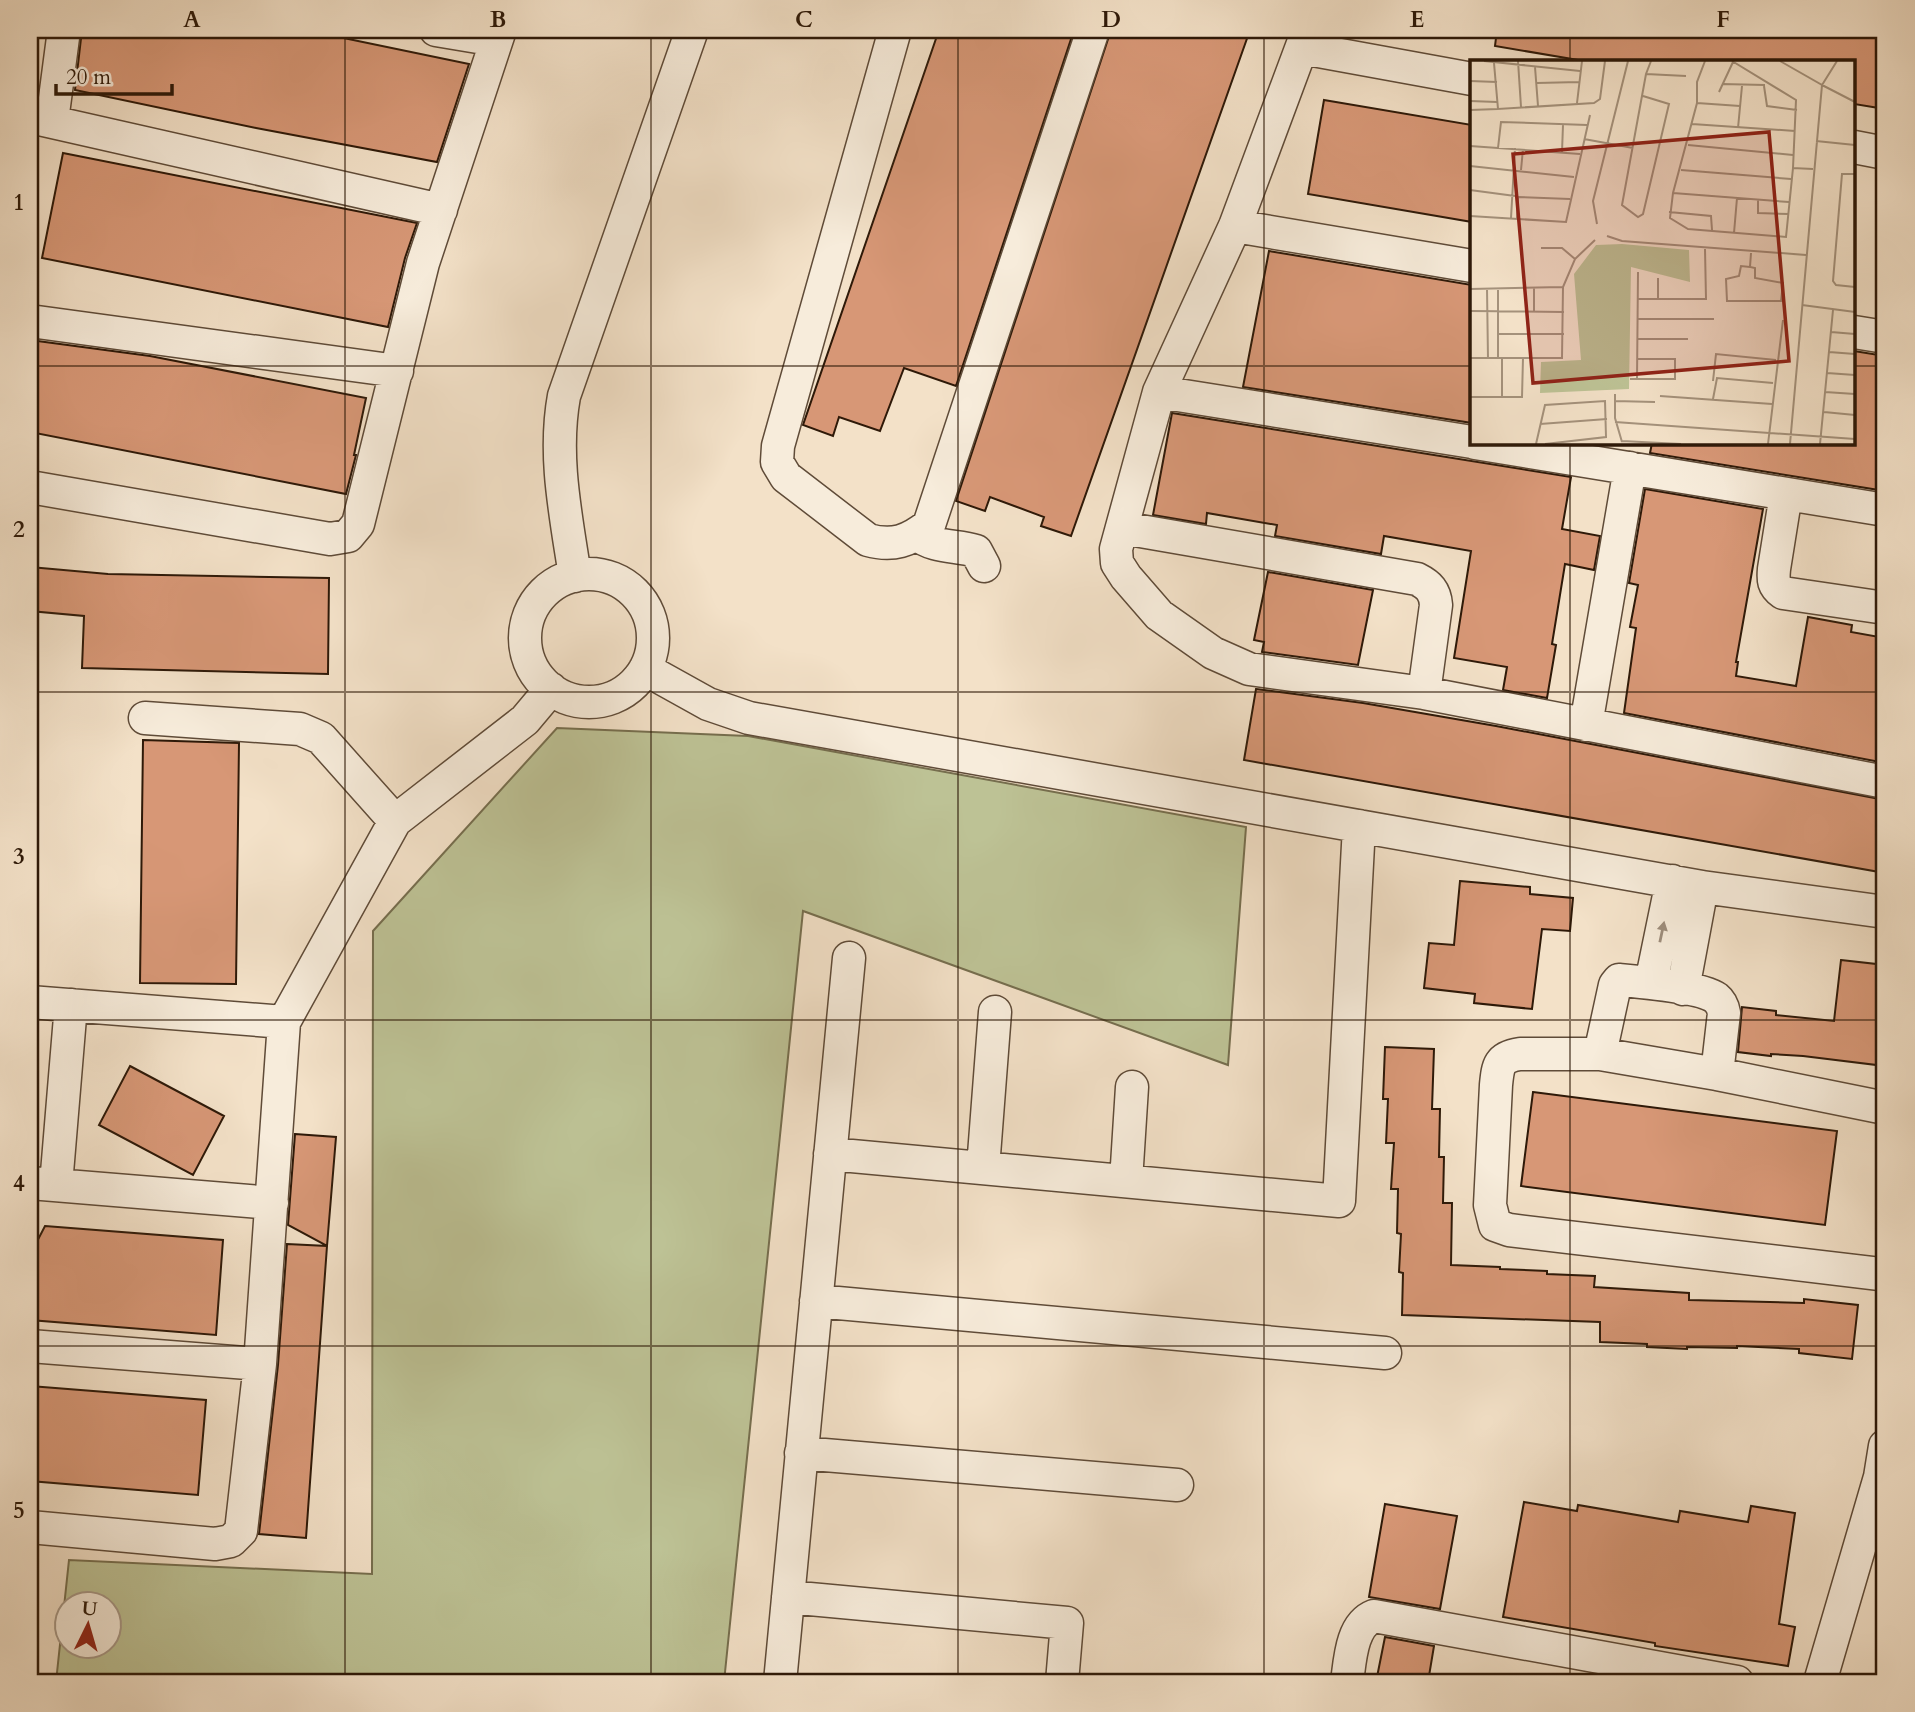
<svg xmlns="http://www.w3.org/2000/svg" width="1915" height="1712" viewBox="0 0 1915 1712" font-family="Cardo,serif">
<rect width="100%" height="100%" fill="#f3e1c8"/>
<filter id="stains"><feTurbulence type="fractalNoise" baseFrequency=".00286" numOctaves="4"/><feColorMatrix values="0 0 0 0 .2 0 0 0 0 .09 0 0 0 0 .02 0 0 0 .5 -.17"/></filter>
<radialGradient id="worn" r=".72"><stop offset=".6" stop-color="#630" stop-opacity="0"/><stop offset="1" stop-color="#630" stop-opacity=".3"/></radialGradient>
<path fill="#bdc295" stroke="#766e4e" stroke-width="2" fill-rule="evenodd" d="M557 728 748 736 1246 827 1228 1065 803 911 724 1682H56L69 1560 372 1574 373 931ZM66 1604H108V1646H66Z"/>
<path fill="#d79776" stroke="#2e1908" stroke-width="2" d="M82 30H305L469 64 437 162 256 128 75 90Z
M939 30H1074L956 386 904 368 880 431 839 417 833 436 803 425Z
M1111 30H1250L1071 536 1041 526 1044 517 990 497 985 511 956 501Z
M1497 30H1885V109L1854 104V61H1584L1495 46Z
M1324 100 1472 125V222L1308 194Z
M63 153 417 223 405 258 388 327 42 258Z
M1269 251 1472 285V423L1243 387Z
M30 340 150 356 366 398 354 455H356L346 494 30 432Z
M1854 351 1885 356V491L1650 453 1652 443H1854Z
M1172 413 1571 477 1562 529 1600 536 1594 570 1565 564 1552 644 1556 645 1547 698 1503 690 1507 667 1454 658 1471 551 1384 536 1381 554 1275 536 1277 525 1207 513 1206 524 1153 515Z
M1645 489 1763 509 1736 662H1738L1736 676 1796 686 1808 617 1852 625 1851 632 1885 638V763L1624 713 1636 628 1630 627 1638 585 1629 583Z
M30 567 108 574 329 578 328 674 82 668 84 616 30 611Z
M1268 572 1373 590 1358 665 1262 652 1264 642 1254 640Z
M1256 689 1363 703 1496 726 1885 800V873L1244 760Z
M143 740 239 743 236 984 140 983Z
M1460 881 1530 887V894L1573 898 1570 931 1542 929 1532 1009 1474 1003 1475 994 1424 988 1429 943 1454 945Z
M1841 960 1885 965V1066L1803 1056 1771 1054V1056L1738 1052 1742 1007 1776 1011V1015L1834 1021Z
M1385 1047 1434 1049 1432 1109H1440L1439 1157H1444L1443 1203H1452L1451 1265 1500 1267V1269L1547 1271V1274L1595 1276 1594 1287 1689 1293V1300L1804 1303V1299L1858 1305 1852 1359 1799 1353V1349L1737 1346V1348L1687 1347V1349L1647 1347V1344L1600 1342V1322L1402 1315 1403 1273 1399 1272 1401 1234 1397 1233 1398 1189H1391L1394 1143H1386L1388 1099H1383Z
M130 1066 224 1116 193 1175 99 1125Z
M1533 1092 1837 1131 1825 1225 1521 1186Z
M295 1134 336 1137 327 1246 288 1225Z
M45 1226 223 1240 216 1335 30 1320V1255Z
M287 1244 327 1246 306 1538 259 1534 278 1365Z
M30 1386 206 1400 198 1495 30 1481Z
M1524 1502 1577 1511 1578 1505 1678 1522 1680 1511 1748 1522 1751 1506 1795 1513 1779 1624 1795 1627 1788 1666 1655 1646V1643L1503 1617Z
M1385 1504 1457 1516 1440 1609 1369 1597Z
M1385 1637 1434 1646 1428 1682H1376Z"/>
<g fill="none" stroke-linecap="round" stroke-linejoin="round">
<defs>
<path id="minor" d="M436 30 496 40
M895 30 778 446 777 462 786 477 868 540C893 547 909 541 929 525L1093 30
M1308 30 1235 226 1159 392 1116 549 1117 563 1126 577 1159 615 1213 653 1249 669 1424 693 1885 782
M1302 48 1472 79
M30 117 441 210
M52 121 64 30
M1854 147 1885 153
M1235 226 1472 266
M30 321 397 371
M1854 332 1885 337
M1159 392 1472 442
M1475 443 1885 510
M30 487 330 539 348 536 358 524 423 263 500 30
M1786 494 1774 569C1773 580 1773 586 1783 593L1885 608
M1123 528 1417 579C1429 585 1435 591 1436 605L1424 693
M918 535C934 548 956 545 976 551L984 566
M525 638a64 64 0 1 1 128 0a64 64 0 1 1-128 0Z
M575 576C566 516 553 456 564 396L692 30
M645 669 708 704 749 718 1702 887 1885 912
M145 718 300 729 321 738 395 821
M1586 725 1630 468
M1651 983 1672 881
M1683 989 1702 887
M30 1002 284 1022
M1600 1054 1717 1074
M1885 1108 1717 1074 1724 1013C1723 1007 1721 1002 1716 998 1701 987 1640 982 1619 980L1615 985 1600 1054H1520C1499 1057 1498 1065 1496 1085L1490 1205 1495 1225 1509 1230 1880 1274 1885 1271
M830 1154 1339 1201 1359 826
M983 1168 995 1012
M1126 1181 1132 1087
M30 1183 272 1203
M56 1185 71 1005
M816 1301 1385 1353
M30 1346 260 1364
M801 1453 1177 1485
M30 1527 215 1544 231 1541 241 1531 260 1364 284 1022 395 821 525 720 551 689
M788 1597 1067 1623 1062 1682
M780 1682 849 958
M1347 1682C1350 1661 1351 1625 1374 1616L1737 1682
M1820 1682 1880 1477 1885 1446"/>
</defs>
<use href="#minor" stroke="#5f4b38" stroke-width="35"/>
<use href="#minor" stroke="#f7ecdb" stroke-width="32"/>
</g>
<defs><path id="oneway-solid" d="M-6-.8H1V-3.2L6.5 0L1 3.2V.8H-6Z" transform="scale(1.75)"/></defs>
<use fill="#9d8d7c" href="#oneway-solid" transform="translate(1662 932) rotate(-78)"/>
<path fill="none" stroke="#2e1908" stroke-width="2" stroke-opacity="0.55" d="M345 30V1682M651 30V1682M958 30V1682M1264 30V1682M1570 30V61M30 366H1472M1854 366H1885M1570 443V1682M30 692H1885M30 1020H1885M30 1346H1885"/>
<g transform="translate(1470 60)">
<rect width="385" height="385" fill="#f3e1c8"/>
<path d="M152 184 219 190 220 222 161 207 159 329 70 333 71 302 111 300 104 214 126 185Z" fill="#bdc295"/>
<path fill="none" stroke="#a4917b" stroke-width="2" d="M14 1 110 11M48 1 51 47M235 1 227 22V43L203 133 200 158 218 169 316 177 323 108 343 109M262 1 326 40 323 108M310 1 352 25 320 384M367 1 352 25 385 42M24 3 28 49 124 43 130 39 135 1M65 7 68 46M176 14 216 16M0 21 27 22M67 23 109 22M252 24 295 25M294 26 297 46 327 50M249 32 263 2M173 36 199 44 173 154 168 157 152 145 176 14 181 1M0 41 27 42M107 43 112 1M227 43 270 46M0 50 28 49M222 64 325 71M268 68 272 26M114 79 163 88M346 81 385 85M218 85 323 95M0 86 110 94M28 88 31 62 117 65M92 92 93 65M0 106 104 117M51 110 53 89M211 110 321 119M385 114H372L363 221 366 225 385 227M0 130 45 136M203 133 319 142M288 139V153L319 154M199 152 241 156 242 170M0 156 96 162 120 55M41 158 45 88M47 158 48 137 100 139M127 164 123 141 158 1M264 173 267 138M137 176 152 181 336 195M71 188H92L105 199M280 207 271 206 269 216 256 219 257 241H311L313 223 285 218V208L280 207 281 193M188 218V239M28 228V298M64 228V252M0 229 93 227M17 229 18 299M168 239H236L235 189M332 245 385 252M0 251 94 252M167 259H244M361 272 385 274M28 274H94M167 279H218M359 292 385 294M0 298H92L93 227 105 199 125 180M357 313 385 315M160 319H205V299H167M167 319 168 212M243 321 246 294 306 300M355 332 385 334M145 334V358L152 382M190 336 302 344M0 337H52L53 298M32 337V298M243 339 247 318 303 323M145 341 185 342M354 352 385 355M145 362 385 379M70 364 137 359M152 381 211 384M66 384 75 345 135 341 136 377 75 384M298 384 313 260M350 384 363 250"/>
<path fill="#8f2418" fill-opacity="0.15" stroke="#8f2418" stroke-width="3.5" d="M299 72 319 301 63 323 43 94Z"/>
<rect width="385" height="385" fill="none" stroke="#2e1908" stroke-width="3.5"/>
</g>
<rect width="1915" height="1712" fill="none" stroke="#f3e1c8" stroke-width="77"/>
<g transform="translate(88 1625) rotate(5)"><circle r="33" fill="#f7ecdb" stroke="#a79887" stroke-width="2"/>
<path d="M0-5L12 26L0 18L-12 26Z" fill="#8f2418"/>
<text y="-10" font-size="19" font-weight="bold" text-anchor="middle" fill="#2e1908">U</text>
</g>
<path d="M56 84v10h116v-10" fill="none" stroke="#2e1908" stroke-width="3.5"/>
<text x="66" y="84" font-size="21" fill="#2e1908" stroke="#f7ecdb" stroke-width="5" paint-order="stroke">20 m</text>
<rect x="38" y="38" width="1838" height="1636" fill="none" stroke="#2e1908" stroke-width="2.5"/>
<g font-size="23" text-anchor="middle" font-weight="bold" fill="#2e1908">
<text x="192" y="27">A</text>
<text x="498" y="27">B</text>
<text x="804" y="27">C</text>
<text x="1111" y="27">D</text>
<text x="1417" y="27">E</text>
<text x="1723" y="27">F</text>
<text x="19" y="210">1</text>
<text x="19" y="537">2</text>
<text x="19" y="864">3</text>
<text x="19" y="1191">4</text>
<text x="19" y="1518">5</text>
</g>
<rect width="100%" height="100%" filter="url(#stains)"/>
<rect width="100%" height="100%" fill="url(#worn)"/>
</svg>
